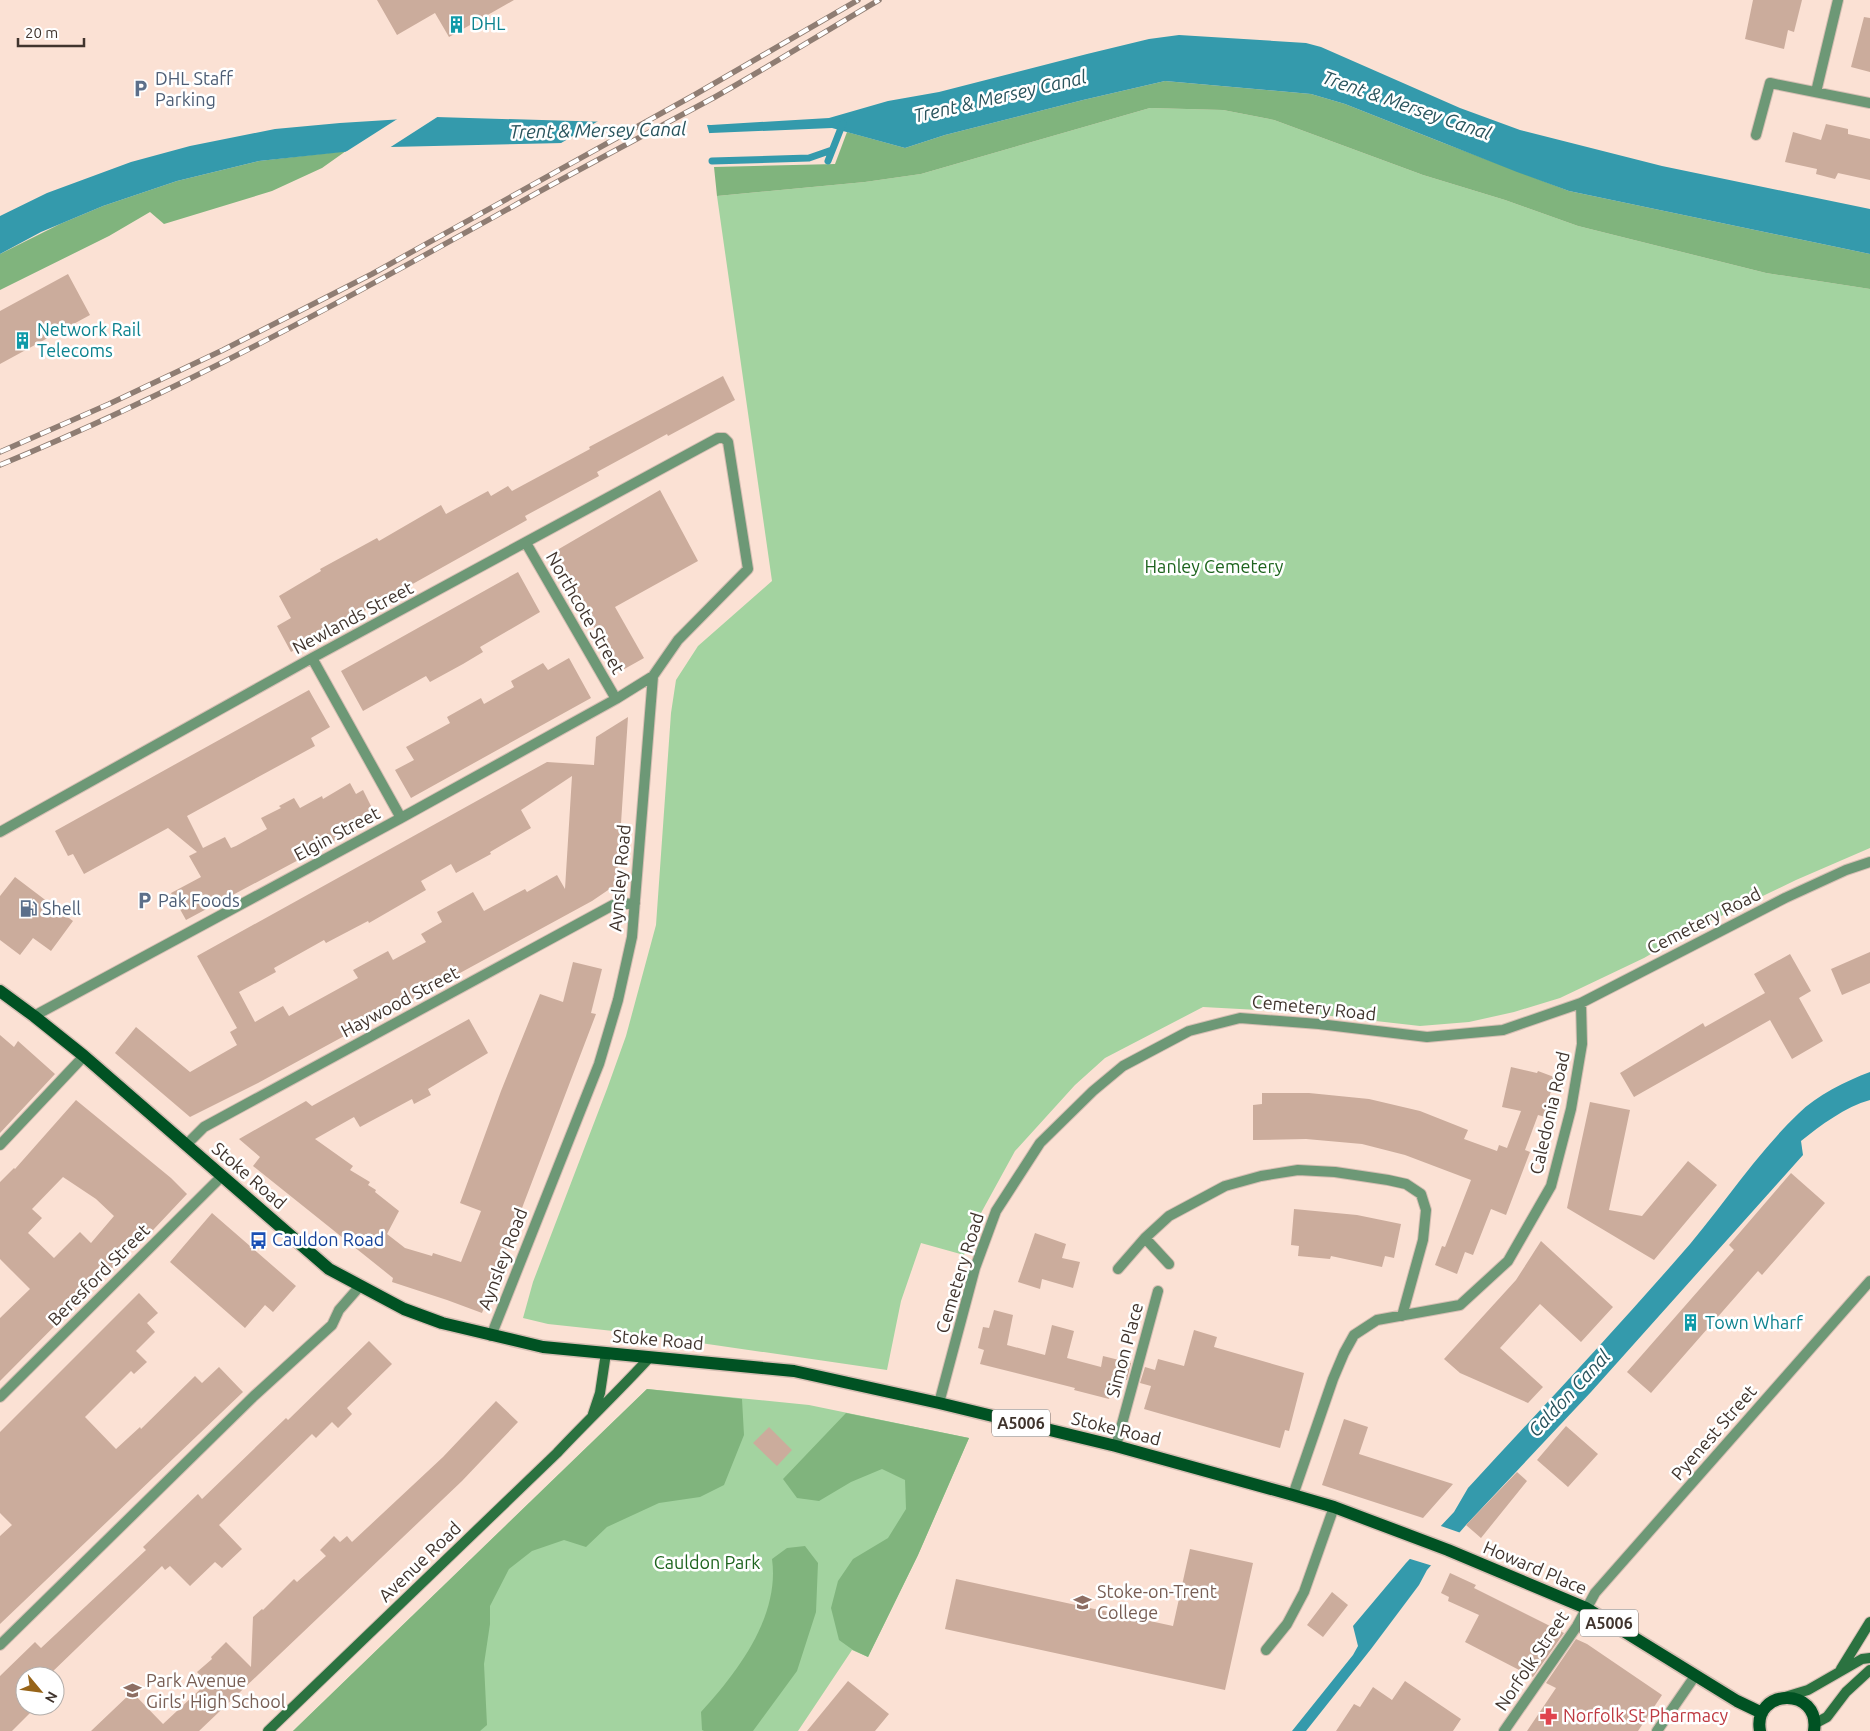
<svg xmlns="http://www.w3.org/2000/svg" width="1870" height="1731" viewBox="0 0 1870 1731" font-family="Ubuntu,sans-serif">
<rect width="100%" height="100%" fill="#fbe1d4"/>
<path fill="#a3d3a0" d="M1150 108 1223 110 1274 120 1423 175 1505 200 1578 226 1766 273 1870 289V848L1796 880 1698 927 1644 958 1560 998 1514 1012 1469 1022 1420 1026 1296 1012 1203 1007 1105 1058 1075 1085 1015 1151 981 1213 964 1255 921 1243 901 1301 887 1370 632 1333 548 1324 523 1318 533 1282 607 1089 626 1036 656 925 671 713 676 680 698 646 772 581 717 196 865 182 921 174Z
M647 1389 809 1405 969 1438 918 1555 868 1657 852 1650 798 1731H293Z"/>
<path fill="#80b47d" d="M1165 81 1311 94 1345 104 1441 142 1569 191 1870 254V289L1766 273 1578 226 1505 200 1423 175 1274 120 1223 110 1150 108 921 174 865 182 717 196 714 167 835 164 847 132 905 148 945 135 1083 100Z
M346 151 322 168 272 191 164 224 150 212 109 236 0 290V254L60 224 103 206 177 181 259 161Z
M647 1389 742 1399 744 1435 724 1485 700 1497 659 1503 607 1527 586 1547 564 1540 532 1551 509 1569 490 1606V1624L484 1664 487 1725 480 1731H293Z
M846 1413 969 1438 918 1555 868 1657 853 1650 839 1640 831 1608 838 1581 853 1559 888 1538 906 1509 905 1480 882 1469 851 1482 819 1501 797 1498 783 1479Z
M805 1546 818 1563 816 1612 797 1671 753 1731H704L702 1730 701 1712C738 1672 780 1616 772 1559L787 1548Z"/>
<path fill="#349aac" d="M1179 35 1306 43 1321 47 1460 108 1520 130 1662 166 1870 209V254L1569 191 1517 172 1345 104 1311 94 1165 81 1083 100 945 135 905 148 832 128 711 133 563 143 390 147 259 161 177 181 103 206 41 232 0 254V216L47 193 131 162 190 146 275 129 340 123 436 117 711 125 829 118 888 101 939 92 1087 54 1149 39Z
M1870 1072V1100C1845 1107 1821 1125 1801 1141L1803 1155 1591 1392 1466 1525 1427 1570 1419 1585 1371 1649 1306 1731H1292L1353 1655 1358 1646 1353 1626 1406 1563 1454 1512 1468 1488C1538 1412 1609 1337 1677 1259 1719 1212 1753 1157 1798 1114 1817 1095 1846 1081 1870 1072Z"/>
<path fill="#fbe1d4" d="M442 114 386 150 344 153 402 116Z
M600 120 711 122 707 125 710 136 556 146Z
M1438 1525 1461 1533 1433 1566 1407 1558Z"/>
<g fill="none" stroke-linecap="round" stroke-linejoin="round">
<path stroke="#349aac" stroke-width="7" d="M712 161 809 158 832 150
M828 161 843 123"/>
</g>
<path fill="#cbac9c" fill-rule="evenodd" d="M377 0H514L449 37 435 13 397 35Z
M1753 0H1802L1794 32 1788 30 1784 49 1745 39Z
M1864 17 1870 18V72L1851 67Z
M1826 124 1848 129V134L1870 139V180L1838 173 1835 179 1816 174 1817 169 1785 162 1793 132 1821 140Z
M68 274 90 315 0 364V311Z
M723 376 735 400 668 436 667 434 597 472 599 476 525 516 527 520 291 652 277 626 291 618 279 596 321 571 320 569 377 538 379 541 441 505 446 514 488 491 491 496 508 486 512 491 590 449 589 447Z
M660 490 698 561 615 607 644 658 619 672 552 553Z
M518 572 540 612 480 647 483 652 463 664 430 682 426 676 363 711 341 671Z
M569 658 591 698 411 798 395 770 414 760 406 747 450 723 447 717 481 698 484 704 514 687 511 681 543 663 548 670Z
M309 690 330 727 311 738 315 746 187 816 203 848 225 837 231 848 236 846 267 829 261 818 281 808 279 806 294 798 300 808 322 796 323 799 350 783 356 794 363 790 377 818 186 920 171 893 201 877 189 856 197 852 168 828 84 874 73 854 68 856 55 831Z
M628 717 617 884 592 901 258 1083 190 1117 115 1053 136 1027 190 1072 237 1045 230 1032 237 1028 197 956 547 762 594 765 596 737ZM572 776 565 889 557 875 527 892 525 889 484 911 473 892 437 912 442 922 421 934 426 942 393 960 388 951 353 970 358 978 289 1016 283 1006 255 1022 239 992 276 972 274 968 324 940 326 943 368 921 369 923 426 890 421 881 451 864 456 873 491 854 490 852 531 828 521 810Z
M15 877 73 921 51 951 33 938 20 955 0 940V896Z
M1870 952V983L1842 995 1831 969Z
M1790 954 1811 991 1799 998 1823 1041 1792 1059 1770 1020 1634 1097 1620 1073 1703 1023 1705 1027 1765 993 1754 974Z
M573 962 602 969 591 1013 596 1014 482 1313 447 1300 392 1282 393 1278 253 1166 260 1157 239 1139 306 1101 312 1106 469 1019 488 1053 428 1089 431 1095 414 1104 412 1099 360 1127 354 1117 315 1139 353 1166 350 1170 370 1182 368 1185 376 1190 375 1192 399 1211 387 1234 405 1248 432 1256 433 1253 461 1262 481 1211 460 1203 501 1091 540 994 563 1002Z
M0 1035 14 1047 18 1041 55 1074 0 1133Z
M1511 1067 1537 1073 1538 1071 1554 1077 1545 1117 1538 1115 1525 1150 1530 1152 1506 1215 1491 1209 1473 1255 1465 1252 1457 1274 1435 1265 1442 1246 1445 1247 1471 1180 1405 1155 1362 1144 1306 1139 1253 1140V1105L1262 1104V1093H1309L1369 1099 1420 1111 1468 1130 1464 1139 1497 1151 1499 1145 1507 1148 1521 1111 1502 1107Z
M76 1100 171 1178 187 1194 138 1246 136 1244 0 1381V1318L30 1289 0 1259V1182L14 1168 15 1169ZM63 1177 96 1199 114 1216 91 1243 80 1232 54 1258 28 1233 42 1218 32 1209Z
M1590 1102 1630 1110 1609 1210 1642 1216 1688 1161 1717 1185 1654 1260 1567 1208Z
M1791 1173 1825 1203 1762 1275 1758 1271 1651 1393 1627 1372 1734 1250 1729 1245Z
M1294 1209 1357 1215 1401 1224 1394 1258 1385 1256 1382 1267 1331 1256 1330 1259 1298 1256 1299 1246 1291 1245Z
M212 1213 296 1286 273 1312 265 1305 245 1328 170 1262Z
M1035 1233 1066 1244 1062 1258 1080 1262 1073 1288 1042 1279 1040 1289 1018 1282Z
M1541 1241 1613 1307 1581 1342 1540 1304 1500 1348 1543 1387 1528 1403 1460 1373 1444 1359 1516 1280Z
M139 1293 158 1313 147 1323 155 1332 136 1351 147 1362 134 1374 131 1371 85 1417 116 1449 140 1427 141 1429 195 1376 202 1383 219 1367 243 1392 0 1624V1536L12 1525 0 1513V1432Z
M994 1310 1013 1315 1007 1345 1045 1355 1052 1325 1074 1331 1067 1358 1101 1367 1103 1356 1131 1363 1127 1380 1114 1377 1109 1399 1074 1390 1075 1388 980 1364 984 1350 978 1348 983 1327 989 1328Z
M1194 1330 1217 1337 1214 1347 1304 1373 1289 1431 1285 1430 1280 1448 1144 1409 1151 1386 1140 1383 1145 1367 1155 1370 1158 1359 1184 1366Z
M369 1341 392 1364 347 1408 352 1414 338 1428 332 1422 316 1438 312 1434 219 1525 242 1549 222 1568 215 1562 190 1586 170 1566 165 1570 162 1566 48 1676H25V1706H37L12 1731H0V1676L35 1642 41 1648 146 1550 143 1547 198 1494 202 1499 286 1418 288 1420Z
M496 1401 518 1422 462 1481 199 1731H91L132 1692 163 1724 207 1683 197 1672 212 1659 211 1657 226 1642 251 1667 253 1617 262 1609 263 1610 294 1579 297 1582 326 1556 320 1550 334 1536 340 1542 347 1536 352 1542 443 1457Z
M1344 1419 1368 1427 1359 1454 1453 1484 1423 1518 1322 1485Z
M1566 1426 1598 1454 1568 1487 1537 1460Z
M769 1427 792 1450 777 1466 753 1443Z
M1517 1472 1527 1481 1481 1538 1466 1525Z
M1190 1549 1253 1563 1225 1690 945 1629 956 1579 1173 1626Z
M1450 1573 1476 1585 1474 1588 1564 1633 1533 1677 1465 1642 1479 1615 1448 1601 1449 1597 1441 1593Z
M1332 1592 1348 1605 1323 1637 1307 1625Z
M1576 1639 1587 1644 1662 1695 1638 1731H1527L1556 1688 1546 1683Z
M848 1681 889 1714 875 1731H807Z
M1405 1681 1461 1719 1453 1731H1336L1354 1704 1360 1707 1373 1687 1392 1700Z"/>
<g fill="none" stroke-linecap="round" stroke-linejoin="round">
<defs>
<path id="street" d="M1816 92 1838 0
M1756 135 1770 83 1870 103
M526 543 616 699
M312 658 401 818
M0 832 312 658 718 438H724L728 442 748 569 678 640 653 676 632 937 618 1000 599 1064 491 1336
M34 1016 401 818 616 699 653 676
M187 1144 204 1127 613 905 635 903
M0 1145 84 1056
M1145 1238 1169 1264
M1118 1269 1145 1238 1169 1216 1225 1186 1261 1176 1298 1170 1335 1172 1388 1180 1406 1184 1421 1194 1426 1210 1423 1240 1402 1316
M0 1397 221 1177
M939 1403 975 1268 996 1211 1040 1143 1093 1091 1123 1066 1189 1031 1240 1018 1319 1024 1427 1037 1503 1030 1581 1003 1785 898 1846 870 1870 862
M1116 1446 1158 1291
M1293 1495 1333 1379 1344 1353 1354 1335 1377 1320 1460 1305 1508 1261 1551 1186 1571 1109 1582 1044 1581 1003
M0 1645 254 1396 332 1325 339 1310 360 1286
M1266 1650 1287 1624 1304 1592 1334 1507
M1504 1731 1577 1626 1595 1593 1870 1281
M1657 1731 1695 1676"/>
<path id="secondary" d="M593 1414 600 1393 606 1353
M1841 1669 1870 1622
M1785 1697 1808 1690 1862 1659 1870 1658
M1814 1724 1827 1717 1846 1692 1870 1670
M268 1731 557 1453C588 1420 620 1390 650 1357"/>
<path id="primary" d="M0 991 34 1016 84 1056 329 1269 404 1309 442 1323 543 1347 794 1371 939 1403 1116 1446 1293 1495 1334 1507 1448 1550 1586 1608 1737 1701 1762 1713
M1760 1731C1752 1688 1821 1686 1814 1731"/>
</defs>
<use href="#street" stroke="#d6beb3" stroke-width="12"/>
<use href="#secondary" stroke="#d6beb3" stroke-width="12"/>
<use href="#primary" stroke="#d6beb3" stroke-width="15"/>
<use href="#street" stroke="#6d9876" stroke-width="10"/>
<use href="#secondary" stroke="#2b7240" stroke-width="10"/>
<use href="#primary" stroke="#005223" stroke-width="12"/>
<defs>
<path id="rail" d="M0 452 109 404 223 350 372 274 696 94 858 0
M0 465C182 390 354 295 526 199 589 164 652 131 715 97 770 66 824 32 879 0"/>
</defs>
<use href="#rail" stroke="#8f7d73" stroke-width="5.5"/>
<use href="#rail" stroke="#fff" stroke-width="4" stroke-dasharray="11" stroke-linecap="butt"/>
</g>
<defs>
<symbol id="building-bare" viewBox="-9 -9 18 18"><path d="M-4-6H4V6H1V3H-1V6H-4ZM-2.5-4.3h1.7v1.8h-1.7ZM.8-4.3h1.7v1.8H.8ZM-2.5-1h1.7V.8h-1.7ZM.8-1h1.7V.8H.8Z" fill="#0f9aa8" stroke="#fff" stroke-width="2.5" paint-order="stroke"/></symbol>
<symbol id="parking-bare" viewBox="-9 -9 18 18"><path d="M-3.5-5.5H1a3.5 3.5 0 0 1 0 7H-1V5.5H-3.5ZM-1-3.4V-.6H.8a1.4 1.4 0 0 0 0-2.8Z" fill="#5c6f8a" stroke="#fff" stroke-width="2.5" paint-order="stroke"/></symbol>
<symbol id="fuel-bare" viewBox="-9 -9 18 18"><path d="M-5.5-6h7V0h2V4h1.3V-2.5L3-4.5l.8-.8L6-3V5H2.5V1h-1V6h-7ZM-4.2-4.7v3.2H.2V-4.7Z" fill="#5c6f8a" stroke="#fff" stroke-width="2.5" paint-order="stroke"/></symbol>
<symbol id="bus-bare" viewBox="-9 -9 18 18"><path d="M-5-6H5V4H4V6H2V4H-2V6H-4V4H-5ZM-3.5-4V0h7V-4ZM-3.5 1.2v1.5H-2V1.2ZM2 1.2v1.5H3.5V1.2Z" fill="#1a4fb4" stroke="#fff" stroke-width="2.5" paint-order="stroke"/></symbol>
<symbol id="university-bare" viewBox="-9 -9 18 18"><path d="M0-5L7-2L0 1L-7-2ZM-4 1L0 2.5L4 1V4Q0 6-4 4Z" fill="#8d6e63" stroke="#fff" stroke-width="2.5" paint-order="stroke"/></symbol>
<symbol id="school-bare" viewBox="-9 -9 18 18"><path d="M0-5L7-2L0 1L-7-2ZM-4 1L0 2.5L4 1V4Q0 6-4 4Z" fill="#8d6e63" stroke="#fff" stroke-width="2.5" paint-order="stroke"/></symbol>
<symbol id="pharmacy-bare" viewBox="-9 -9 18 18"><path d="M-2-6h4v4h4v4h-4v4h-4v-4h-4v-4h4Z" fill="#e0444e" stroke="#fff" stroke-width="2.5" paint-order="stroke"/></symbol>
</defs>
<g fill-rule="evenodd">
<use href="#building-bare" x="444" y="12" width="25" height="25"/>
<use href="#parking-bare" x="128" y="76" width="25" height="25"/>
<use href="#building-bare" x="10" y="328" width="25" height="25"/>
<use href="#parking-bare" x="132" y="888" width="25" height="25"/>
<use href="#fuel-bare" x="16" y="896" width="25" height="25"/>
<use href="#bus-bare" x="246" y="1228" width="25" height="25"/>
<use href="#building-bare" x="1678" y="1310" width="25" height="25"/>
<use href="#university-bare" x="1070" y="1590" width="25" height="25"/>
<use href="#school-bare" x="120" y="1678" width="25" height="25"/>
<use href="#pharmacy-bare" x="1536" y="1704" width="25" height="25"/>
</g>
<g text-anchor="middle" stroke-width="5" stroke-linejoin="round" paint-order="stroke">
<g fill="#fff" stroke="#79716c" stroke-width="1">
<rect x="992" y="1409.5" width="58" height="27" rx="4"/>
<rect x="1580" y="1609.5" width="58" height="27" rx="4"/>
</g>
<g font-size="16" font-weight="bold" fill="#40342d">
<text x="1021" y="1429">A5006</text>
<text x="1609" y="1629">A5006</text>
</g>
<g font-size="18" fill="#0d838f" stroke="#fff" text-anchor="start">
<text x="471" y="30">DHL</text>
<text x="37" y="336">Network Rail<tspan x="37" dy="21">Telecoms</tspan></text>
<text x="1705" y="1329">Town Wharf</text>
</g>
<g font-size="18" fill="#4e5e75" stroke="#fff" text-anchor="start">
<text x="155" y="85">DHL Staff<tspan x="155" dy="21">Parking</tspan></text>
<text x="158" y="907">Pak Foods</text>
<text x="42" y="915">Shell</text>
</g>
<g font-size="18" fill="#1e641e" stroke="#fff">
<text x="1214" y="573">Hanley Cemetery</text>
<text x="707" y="1569">Cauldon Park</text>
</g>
<g font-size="18" fill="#40342d" stroke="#fff">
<text transform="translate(585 613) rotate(60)" y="6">Northcote Street</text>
<text transform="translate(353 618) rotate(-28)" y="6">Newlands Street</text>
<text transform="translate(337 834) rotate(-28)" y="6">Elgin Street</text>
<text transform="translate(620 878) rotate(-85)" y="6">Aynsley Road</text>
<text transform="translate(1704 921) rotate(-27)" y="6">Cemetery Road</text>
<text transform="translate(400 1002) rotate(-28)" y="6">Haywood Street</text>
<text transform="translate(1314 1008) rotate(6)" y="6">Cemetery Road</text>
<text transform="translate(1550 1113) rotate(-77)" y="6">Caledonia Road</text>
<text transform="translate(249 1176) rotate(41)" y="6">Stoke Road</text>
<text transform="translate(503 1259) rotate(-69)" y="6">Aynsley Road</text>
<text transform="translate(960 1273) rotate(-73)" y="6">Cemetery Road</text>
<text transform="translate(99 1275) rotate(-45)" y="6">Beresford Street</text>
<text transform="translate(658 1340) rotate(5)" y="6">Stoke Road</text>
<text transform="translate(1125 1350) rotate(-75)" y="6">Simon Place</text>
<text transform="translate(1116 1429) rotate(14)" y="6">Stoke Road</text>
<text transform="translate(1714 1433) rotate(-49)" y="6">Pyenest Street</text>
<text transform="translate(420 1562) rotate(-44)" y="6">Avenue Road</text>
<text transform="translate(1535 1568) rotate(23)" y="6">Howard Place</text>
<text transform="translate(1532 1661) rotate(-56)" y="6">Norfolk Street</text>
</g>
<g font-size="18" fill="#164399" stroke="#fff" text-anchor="start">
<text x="272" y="1246">Cauldon Road</text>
</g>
<g font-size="18" fill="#785e54" stroke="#fff" text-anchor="start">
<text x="1097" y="1598">Stoke-on-Trent<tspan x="1097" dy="21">College</tspan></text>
<text x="146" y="1687">Park Avenue<tspan x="146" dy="21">Girls' High School</tspan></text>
</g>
<g font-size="18" fill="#be3a42" stroke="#fff" text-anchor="start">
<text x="1563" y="1722">Norfolk St Pharmacy</text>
</g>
<g font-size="19" font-style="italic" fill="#29545d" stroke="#fff">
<text transform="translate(1000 96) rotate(-13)" y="7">Trent &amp; Mersey Canal</text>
<text transform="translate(1407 105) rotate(19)" y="7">Trent &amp; Mersey Canal</text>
<text transform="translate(598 130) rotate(-1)" y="7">Trent &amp; Mersey Canal</text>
<text transform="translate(1569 1393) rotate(-47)" y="7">Caldon Canal</text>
</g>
</g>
<g transform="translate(40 1691) rotate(119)"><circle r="24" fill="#ffffff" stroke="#b3aeab"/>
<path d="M0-4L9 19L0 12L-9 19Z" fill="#976418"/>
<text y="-8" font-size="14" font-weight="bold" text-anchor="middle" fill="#40342d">N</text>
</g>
<path d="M18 38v8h66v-8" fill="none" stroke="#40342d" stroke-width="2.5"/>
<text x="25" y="38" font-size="15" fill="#40342d" stroke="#ffffff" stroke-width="4" paint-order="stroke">20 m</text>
</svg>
